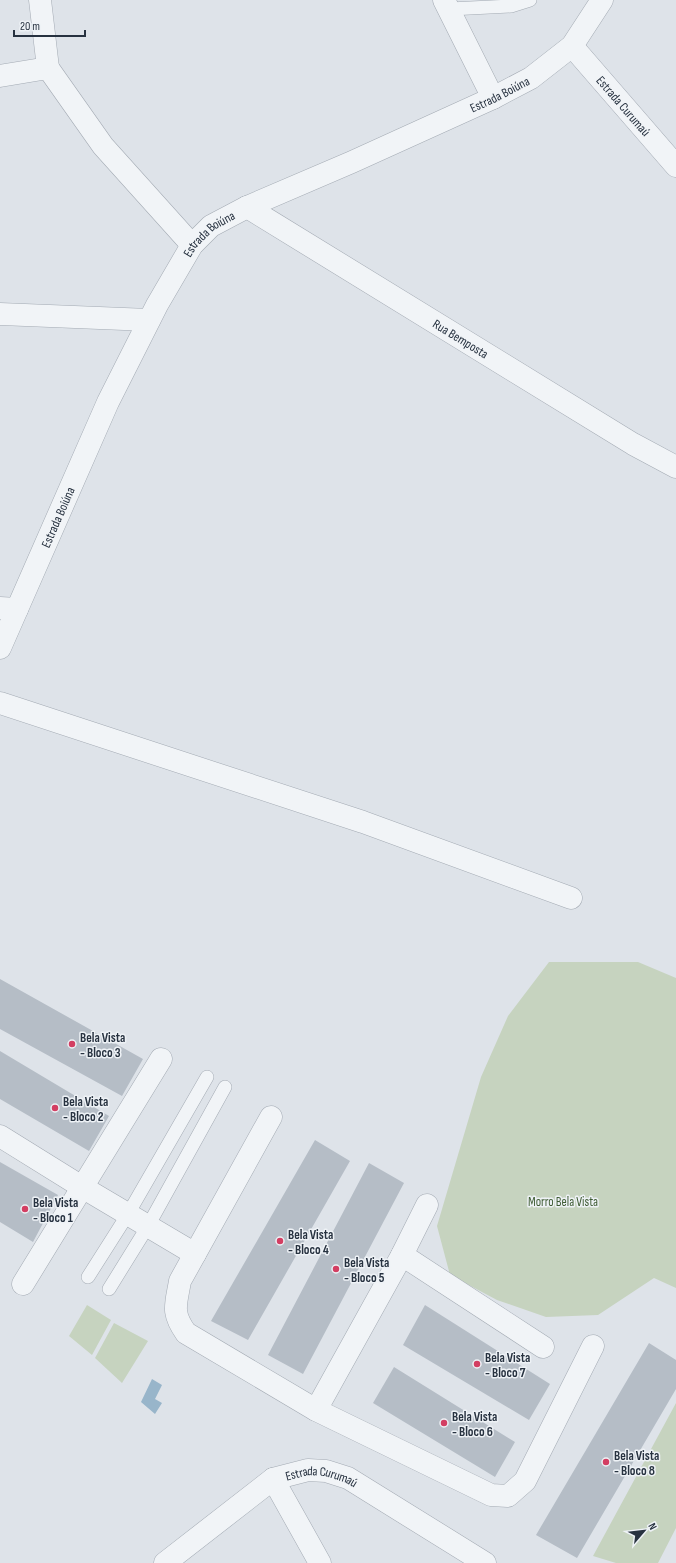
<svg xmlns="http://www.w3.org/2000/svg" width="676" height="1563" viewBox="0 0 676 1563" font-family="'Sofia Sans Condensed',sans-serif">
<rect width="100%" height="100%" fill="#dee3e9"/>
<path fill="#c6d3bf" d="M549 962H638L676 978V1288L654 1278 598 1315 546 1317 497 1300 450 1275 437 1226 481 1077 508 1016Z
M87 1305 111 1320 92 1355 69 1336Z
M114 1323 148 1341 122 1383 95 1358Z
M676 1403V1528L658 1563H616L593 1556Z"/>
<path fill="#98b5ca" d="M152 1379 162 1385 155 1399 162 1403 155 1414 141 1402Z"/>
<path fill="#b5bdc6" d="M0 979 143 1059 122 1096 0 1029Z
M0 1051 109 1116 89 1151 0 1099Z
M315 1140 350 1161 248 1340 211 1321Z
M0 1162 58 1195 33 1242 0 1222Z
M369 1163 404 1183 303 1374 268 1355Z
M425 1305 550 1384 529 1420 403 1345Z
M649 1343 676 1360V1389L577 1558 536 1535Z
M394 1367 515 1442 495 1477 373 1403Z"/>
<g fill="none" stroke-linecap="round" stroke-linejoin="round">
<defs>
<path id="service" d="M450 9 511 6 530 0
M88 1277 128 1214 207 1077
M109 1289 148 1226 225 1087"/>
<g id="minor">
<path d="M40 0 48 68"/>
<path d="M444 0 493 98"/>
<path id="s1" d="M572 46 676 166"/>
<path d="M0 76 48 68 103 146 192 245"/>
<path id="s2" d="M247 207 633 444 676 467"/>
<path d="M0 314 149 320"/>
<path d="M0 608 17 609"/>
<path d="M0 703 363 822 571 898"/>
<path d="M271 1117 180 1281C176 1305 171 1312 186 1333L316 1410 491 1495 508 1496 525 1481 593 1346"/>
<path d="M0 1136 82 1187 195 1254"/>
<path d="M402 1255 543 1347"/>
<path d="M23 1284 161 1059"/>
<path d="M316 1410 402 1255 427 1205"/>
<path d="M273 1479 320 1563"/>
<path id="s3" d="M165 1563 273 1479 308 1470 326 1471 348 1478 485 1563"/>
</g>
<g id="tertiary">
<path id="s4" d="M0 648 108 402 157 305 192 245 211 226 247 207 352 162 493 98 531 78 572 46 602 0"/>
</g>
</defs>
<use href="#service" stroke="#a3aab3" stroke-width="14"/>
<use href="#minor" stroke="#a3aab3" stroke-width="23"/>
<use href="#tertiary" stroke="#a3aab3" stroke-width="23"/>
<use href="#service" stroke="#f1f4f7" stroke-width="13"/>
<use href="#minor" stroke="#f1f4f7" stroke-width="22"/>
<use href="#tertiary" stroke="#f1f4f7" stroke-width="22"/>
</g>
<g fill="#d33e62" stroke="#eef2f6" stroke-width="1.5">
<circle cx="72" cy="1044" r="4"/>
<circle cx="55" cy="1108" r="4"/>
<circle cx="25" cy="1209" r="4"/>
<circle cx="280" cy="1241" r="4"/>
<circle cx="336" cy="1269" r="4"/>
<circle cx="477" cy="1364" r="4"/>
<circle cx="444" cy="1423" r="4"/>
<circle cx="606" cy="1462" r="4"/>
</g>
<g text-anchor="middle" stroke-width="3" stroke-linejoin="round" paint-order="stroke">
<g font-size="13" fill="#273240" stroke="#eef2f6">
<text dy="5" stroke="none"><textPath href="#s4" startOffset="791">Estrada Boiúna</textPath></text>
<text dy="5" stroke="none"><textPath href="#s1" startOffset="79">Estrada Curumaú</textPath></text>
<text dy="5" stroke="none"><textPath href="#s4" startOffset="467">Estrada Boiúna</textPath></text>
<text dy="5" stroke="none"><textPath href="#s2" startOffset="251">Rua Bemposta</textPath></text>
<text dy="5" stroke="none"><textPath href="#s4" startOffset="143">Estrada Boiúna</textPath></text>
<text dy="5" stroke="none"><textPath href="#s3" startOffset="187">Estrada Curumaú</textPath></text>
</g>
<g font-size="13" font-weight="bold" fill="#273240" stroke="#eef2f6" text-anchor="start">
<text x="80" y="1042">Bela Vista<tspan x="80" dy="15">- Bloco 3</tspan></text>
<text x="63" y="1106">Bela Vista<tspan x="63" dy="15">- Bloco 2</tspan></text>
<text x="33" y="1207">Bela Vista<tspan x="33" dy="15">- Bloco 1</tspan></text>
<text x="288" y="1239">Bela Vista<tspan x="288" dy="15">- Bloco 4</tspan></text>
<text x="344" y="1267">Bela Vista<tspan x="344" dy="15">- Bloco 5</tspan></text>
<text x="485" y="1362">Bela Vista<tspan x="485" dy="15">- Bloco 7</tspan></text>
<text x="452" y="1421">Bela Vista<tspan x="452" dy="15">- Bloco 6</tspan></text>
<text x="614" y="1460">Bela Vista<tspan x="614" dy="15">- Bloco 8</tspan></text>
</g>
<g font-size="13" fill="#3f5c34" stroke="#eef2f6">
<text x="563" y="1206">Morro Bela Vista</text>
</g>
</g>
<g transform="translate(644 1531) rotate(62)" stroke="#eef2f6" stroke-width="3" paint-order="stroke">
<path d="M0-3L7 15L0 10L-7 15Z" fill="#273240"/>
<text y="-6" font-size="11" font-weight="bold" text-anchor="middle" fill="#273240">N</text>
</g>
<path d="M14 30v6h71v-6" fill="none" stroke="#273240" stroke-width="2"/>
<text x="20" y="30" font-size="12" fill="#273240" stroke="#eef2f6" stroke-width="3" paint-order="stroke">20 m</text>
</svg>
